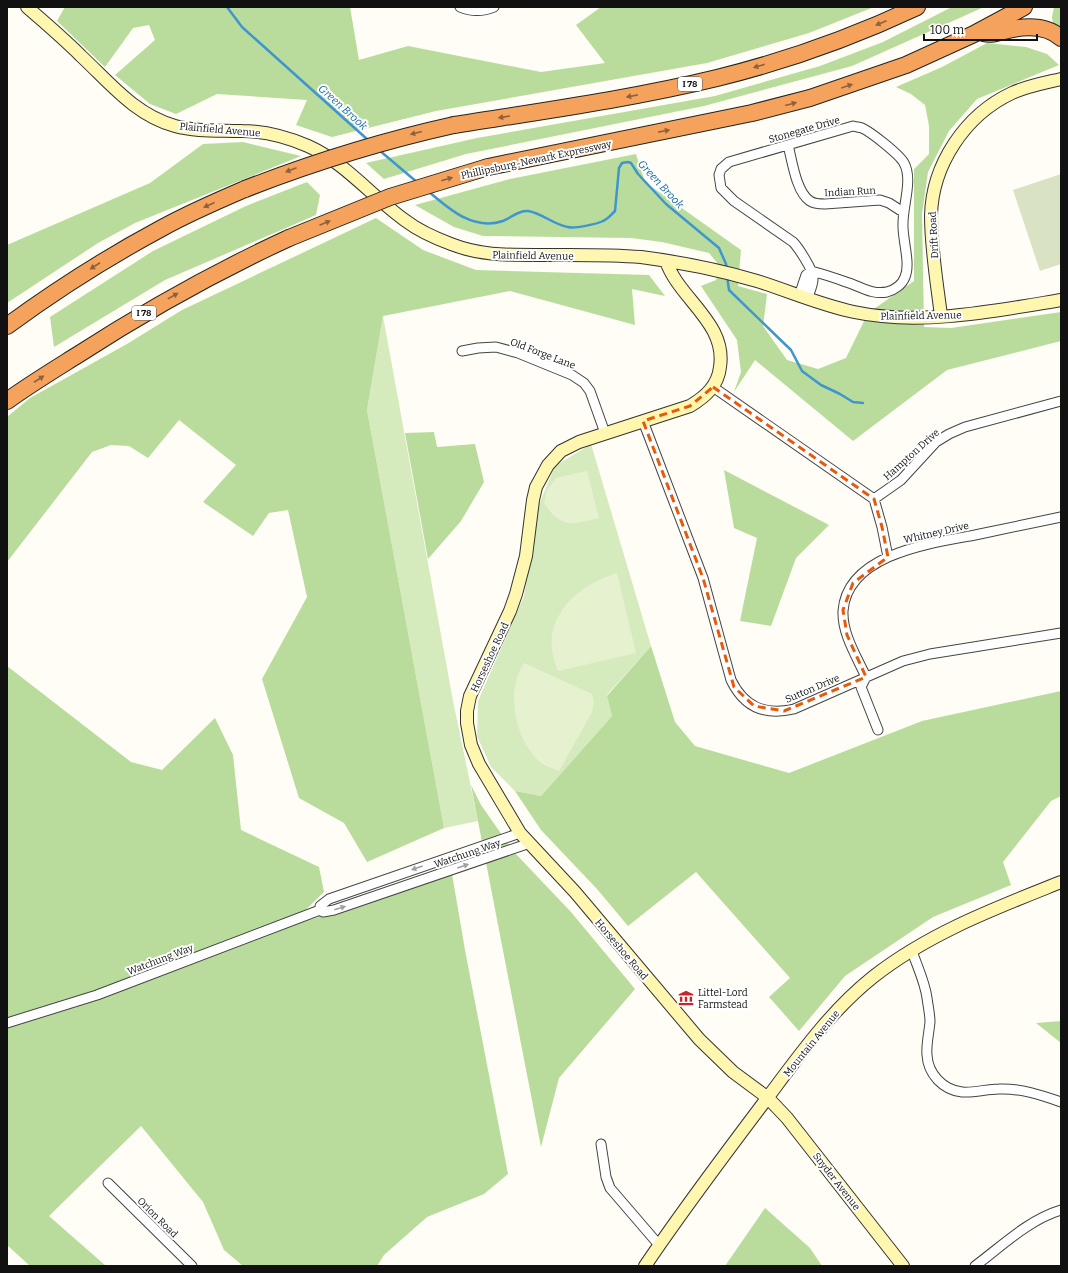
<svg xmlns="http://www.w3.org/2000/svg" width="1068" height="1273" viewBox="0 0 1068 1273" font-family="Bitter,serif">
<rect width="100%" height="100%" fill="#fffdf5"/>
<path fill="#d5ebbd" d="M383 316 453 701 478 821 444 828 367 410Z
M591 444 651 646 607 695 612 716 541 796 515 791 491 767 477 736 478 701 524 596 538 507 555 466Z"/>
<path fill="#b9dc9c" d="M65 7H350L359 60 408 46 541 72 605 63 576 25 601 7H874L809 33 707 63 436 111 332 137 296 125 307 100 217 94 176 114 150 104 115 75 155 40 149 25 133 28 105 67 57 21Z
M952 7H984L852 66 704 106 466 154 384 179 366 163 477 138 715 96 820 66 883 42Z
M1054 7H1061V28L1053 25 1052 17Z
M987 43 1026 47 1047 54 1059 65 977 99 949 131 928 172 922 214 924 327 951 328 1061 312V341L947 370 853 441 755 360 734 392 741 372 737 340 701 286 716 280 719 265 709 253 662 242 631 238 483 236 454 227 415 205 510 179 636 154 645 182 741 250 738 286 767 294 763 326 787 360 818 369 846 358 868 313 914 281V169L929 154V126L925 105 911 94 896 87 942 67Z
M243 142 301 156 135 223 98 243 7 303V245L150 183 203 144Z
M307 182 320 195 316 215 165 280 54 347 50 317 153 251 246 206Z
M376 218 423 250 476 270 649 275 665 296 632 289 635 325 510 291 383 316 367 410 444 828 367 862 344 823 299 798 262 679 307 597 288 510 269 513 253 536 203 502 236 465 179 420 148 458 129 446 111 445 92 452 7 562V417L30 398 127 344 182 310Z
M434 432 437 447 475 444 484 482 461 521 428 559 405 433Z
M724 470 829 525 796 558 771 626 740 621 757 538 734 528Z
M651 646 675 722 695 746 789 773 922 721 1061 691V796L1051 801 1003 862 1011 885 933 917 845 976 799 1031 769 997 790 978 696 872 628 926 597 889 541 830 515 791 541 796 612 716 607 696Z
M7 666 131 762 162 770 215 718 233 755 241 830 319 867 324 892 288 927 452 874 465 950 508 1174 484 1194 427 1217 384 1255 377 1266H243L224 1250 203 1202 141 1126 49 1216 106 1266H30L7 1245Z
M471 785 481 805 514 852 571 912 635 989 559 1078 541 1147Z
M1061 1021V1043L1036 1023Z
M765 1208 810 1248 822 1266H725Z"/>
<path fill="#d9e3c4" d="M1061 174V264L1040 271 1013 190Z"/>
<path fill="#e6f2cf" d="M587 471 599 518C572 524 562 530 544 503L546 492 556 478Z
M617 573 636 653 558 671C554 661 550 647 552 635 559 601 586 583 617 573Z
M524 663 592 694 594 701 592 712 559 771C553 768 544 766 539 761 515 739 505 691 524 663Z"/>
<g fill="none" stroke-linecap="round" stroke-linejoin="round">
<path stroke="#3f96cf" stroke-width="2.5" d="M227 7 242 27 368 140
M379 150 418 183
M428 191C449 209 473 231 503 221 511 218 518 210 528 211 542 213 554 225 568 227 574 229 597 224 603 221 608 219 611 215 615 211L619 168 622 163 628 162 631 163 638 174 666 204 719 248 726 264 727 269
M727 276 729 290 791 350 802 371 821 385 840 394 853 402 863 403"/>
<defs>
<path id="street" d="M460 7C472 12 482 12 494 7
M788 145C792 160 796 192 810 201 814 204 820 204 825 204L880 200 889 203 903 212
M799 296 806 275 811 271C823 274 835 278 846 282 860 286 871 295 887 292 894 290 902 285 905 277 911 263 902 239 903 223 903 205 913 179 904 163 900 155 871 132 862 128 859 127 856 127 853 126L729 162 721 169 719 175 721 188 734 201 793 242C798 247 813 270 813 277 814 284 809 293 807 299
M462 351 478 348 496 347 518 353 572 375 584 383 590 391 605 433
M713 387 874 499 901 480 936 442 949 434 965 427 1061 401
M643 421 703 578 731 680C744 707 765 716 794 709L903 661 930 654 1061 633
M874 499 882 527 888 557
M878 730 861 687 866 677C857 657 842 634 843 611 847 554 931 543 975 535 1003 529 1032 523 1061 517
M520 833 329 899 320 906V910L323 912 334 910 530 843
M912 951C917 966 925 982 927 998 928 1006 930 1014 930 1022 929 1033 926 1045 927 1055 928 1074 943 1090 962 1092 974 1093 987 1089 999 1089 1020 1088 1041 1095 1061 1102
M7 1023 97 995 320 910
M601 1144 606 1177 610 1188 659 1245
M108 1183 192 1266
M975 1266C1002 1246 1028 1220 1061 1210"/>
<path id="secondary" d="M27 7C45 23 64 39 81 56 110 83 135 115 175 126 197 132 220 130 242 131 264 131 287 137 308 146 346 163 372 197 406 221 419 231 435 238 451 244 479 255 504 255 534 255 570 255 606 254 641 257 680 262 720 270 757 281 789 291 821 305 854 312 920 326 995 311 1061 300
M666 261C679 299 727 323 720 367 718 386 705 397 690 406L579 442 561 451 548 465 536 487 533 500 526 556 516 594 510 611 470 696 467 711V723L471 745 479 764 520 833 575 892 699 1039 733 1072 768 1098 787 1118 903 1266
M941 316C937 283 931 249 931 216 932 165 965 115 1012 93 1027 86 1044 83 1061 79
M645 1266C682 1211 722 1158 762 1105 796 1060 828 1013 873 977 929 933 996 908 1061 882"/>
<path id="highway" d="M983 33C992 35 995 33 1004 31 1023 26 1045 24 1061 38
M454 125C542 111 630 99 717 78 786 61 853 37 917 7
M488 167 752 113 810 98 906 65 974 34 1024 7
M7 326C56 290 108 257 162 228 189 213 217 201 245 189
M7 401C29 385 52 371 76 356 144 312 215 272 289 238"/>
</defs>
<use href="#street" stroke="#444" stroke-width="11"/>
<use href="#secondary" stroke="#333" stroke-width="14"/>
<use href="#highway" stroke="#222" stroke-width="18"/>
<use href="#street" stroke="#fff" stroke-width="9"/>
<use href="#secondary" stroke="#fff6b0" stroke-width="12"/>
<use href="#highway" stroke="#f5a25d" stroke-width="16"/>
<defs>
<path id="highway-bridge" d="M245 189C314 162 382 141 454 125
M289 238 390 197 488 167"/>
</defs>
<use href="#highway-bridge" stroke="#222" stroke-width="18" stroke-linecap="butt"/>
<use href="#highway-bridge" stroke="#f5a25d" stroke-width="16"/>
</g>
<defs><path id="oneway-solid" d="M-6-.8H1V-3.2L6.5 0L1 3.2V.8H-6Z"/></defs>
<g fill="#8e613b">
<use href="#oneway-solid" transform="translate(881 23) rotate(157)"/>
<use href="#oneway-solid" transform="translate(759 66) rotate(164)"/>
<use href="#oneway-solid" transform="translate(847 86) rotate(-19)"/>
<use href="#oneway-solid" transform="translate(632 96) rotate(169)"/>
<use href="#oneway-solid" transform="translate(791 104) rotate(-15)"/>
<use href="#oneway-solid" transform="translate(504 117) rotate(171)"/>
<use href="#oneway-solid" transform="translate(664 131) rotate(-11)"/>
<use href="#oneway-solid" transform="translate(416 133) rotate(166)"/>
<use href="#oneway-solid" transform="translate(291 170) rotate(159)"/>
<use href="#oneway-solid" transform="translate(447 179) rotate(-16)"/>
<use href="#oneway-solid" transform="translate(209 205) rotate(156)"/>
<use href="#oneway-solid" transform="translate(325 223) rotate(-23)"/>
<use href="#oneway-solid" transform="translate(95 266) rotate(147)"/>
<use href="#oneway-solid" transform="translate(173 296) rotate(-29)"/>
<use href="#oneway-solid" transform="translate(39 379) rotate(-33)"/>
</g>
<g fill="#a0a0a0">
<use href="#oneway-solid" transform="translate(463 866) rotate(-19)"/>
<use href="#oneway-solid" transform="translate(417 868) rotate(161)"/>
<use href="#oneway-solid" transform="translate(340 908) rotate(-18)"/>
</g>
<path fill="none" stroke="#e8590c" stroke-width="3" stroke-dasharray="8 5" stroke-linejoin="round" d="M713 387 874 499 882 527 888 557 853 583 843 610 847 635 866 677 784 711 754 706 734 687 703 578 643 421 690 406Z"/>
<defs>
<symbol id="museum-bare" viewBox="-9 -9 18 18"><path d="M0-6L6-3V-2H-6V-3ZM-5-1h2V3h-2ZM-1-1h2V3h-2ZM3-1h2V3H3ZM-6 4H6V6H-6Z" fill="#c4262e" stroke="#fff" stroke-width="2.5" paint-order="stroke"/></symbol>
</defs>
<g fill-rule="evenodd">
<use href="#museum-bare" x="675" y="987" width="22" height="22"/>
</g>
<g text-anchor="middle" stroke-width="4" stroke-linejoin="round" paint-order="stroke">
<g fill="#fff" stroke="#585858" stroke-width="1">
<rect x="678" y="77" width="24" height="14" rx="3"/>
<rect x="132" y="306" width="24" height="14" rx="3"/>
</g>
<g font-size="9" font-weight="bold" fill="#111">
<text x="690" y="87">I 78</text>
<text x="144" y="316">I 78</text>
</g>
<g font-size="10" fill="#111" stroke="#fff">
<text transform="translate(220 129) rotate(5)" y="4">Plainfield Avenue</text>
<text transform="translate(804 129) rotate(-16)" y="4">Stonegate Drive</text>
<text transform="translate(536 159) rotate(-12)" y="4">Phillipsburg-Newark Expressway</text>
<text transform="translate(850 191) rotate(-3)" y="4">Indian Run</text>
<text transform="translate(933 235) rotate(-93)" y="4">Drift Road</text>
<text transform="translate(533 255) rotate(1)" y="4">Plainfield Avenue</text>
<text transform="translate(921 315) rotate(-1)" y="4">Plainfield Avenue</text>
<text transform="translate(543 353) rotate(21)" y="4">Old Forge Lane</text>
<text transform="translate(911 454) rotate(-42)" y="4">Hampton Drive</text>
<text transform="translate(936 532) rotate(-13)" y="4">Whitney Drive</text>
<text transform="translate(489 657) rotate(-65)" y="4">Horseshoe Road</text>
<text transform="translate(812 688) rotate(-23)" y="4">Sutton Drive</text>
<text transform="translate(467 853) rotate(-19)" y="4">Watchung Way</text>
<text transform="translate(622 949) rotate(50)" y="4">Horseshoe Road</text>
<text transform="translate(160 959) rotate(-21)" y="4">Watchung Way</text>
<text transform="translate(811 1043) rotate(-51)" y="4">Mountain Avenue</text>
<text transform="translate(837 1181) rotate(52)" y="4">Snyder Avenue</text>
<text transform="translate(158 1217) rotate(45)" y="4">Orion Road</text>
</g>
<g font-size="10" fill="#111" stroke="#fff" text-anchor="start">
<text x="698" y="996">Littel-Lord<tspan x="698" dy="12">Farmstead</tspan></text>
</g>
<g font-size="11" font-style="italic" fill="#1768a6" stroke="#fff">
<text transform="translate(343 107) rotate(42)" y="4">Green Brook</text>
<text transform="translate(661 184) rotate(47)" y="4">Green Brook</text>
</g>
</g>
<rect width="1068" height="1273" fill="none" stroke="#111111" stroke-width="16"/>
<path d="M924 34v6h113v-6" fill="none" stroke="#111111" stroke-width="2"/>
<text x="930" y="34" font-size="12" fill="#111111" stroke="#ffffff" stroke-width="3" paint-order="stroke">100 m</text>
</svg>
